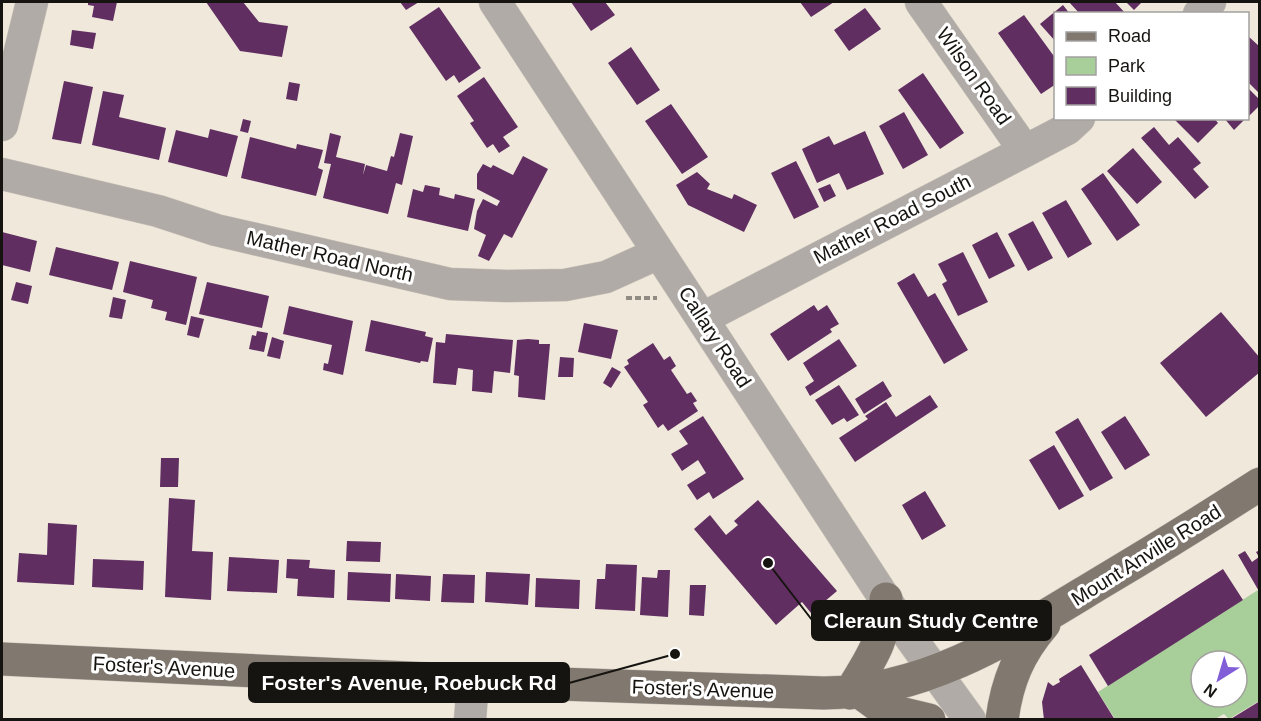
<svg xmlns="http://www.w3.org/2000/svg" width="1261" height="721" viewBox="0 0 1261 721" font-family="Arial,sans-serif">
<rect width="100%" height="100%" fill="#efe8db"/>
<path fill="#a8ce9a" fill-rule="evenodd" d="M1258 590 1259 701 1229 719 1224 714 1215 719H1115L1098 692ZM1201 661H1237V697H1201Z"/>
<path fill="#602e61" d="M88 2H117L113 21 92 17 94 6 88 5Z
M206 2H243L259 22 288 26 282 57 240 51Z
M400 2H419L406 10Z
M571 2H605L615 15 591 31Z
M800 2H834L811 17Z
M1069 2H1115L1126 14H1080Z
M1126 2H1142L1134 10Z
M1063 5 1070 14H1056V42L1040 24Z
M439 7 481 68 459 83 454 75 446 81 409 27Z
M865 8 881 29 849 51 834 30Z
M1024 15 1056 59V84L1041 94 998 33Z
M72 30 96 33 93 49 70 45Z
M1248 36 1260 47V94L1248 82Z
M631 47 660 90 637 105 608 63Z
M923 73 964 133 940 149 898 90Z
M484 77 518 127 503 137 510 146 499 153 493 144 487 148 470 123 474 121 457 96Z
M64 81 93 87 81 144 52 139Z
M289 82 300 84 297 101 286 99Z
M1248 88 1260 100V105L1248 117Z
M103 91 124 95 119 117 166 128 159 160 92 145Z
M671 104 708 157 682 174 645 121Z
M904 112 928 155 903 169 879 126Z
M1173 118H1214L1218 123 1198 143Z
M1224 118H1246L1234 130Z
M243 119 251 121 248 133 240 131Z
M1154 127 1169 145 1178 137 1201 163 1193 169 1209 187 1195 199 1141 138Z
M210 129 238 136 227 177 168 162 176 130 208 138Z
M865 131 884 174 847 190 839 173 817 183 802 149 829 136 834 145Z
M330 133 341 136 336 157 365 164 363 175 366 165 387 171 391 156 394 157 400 133 413 136 402 185 396 183 388 214 323 198 331 164 324 163Z
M250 137 296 149 297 144 323 150 318 168 323 170 316 196 241 178Z
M1133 148 1162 182 1137 204 1107 171Z
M523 156 548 169 512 238 504 234 489 261 478 256 486 235 474 229 477 211 483 199 497 206 500 201 477 189V174L483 164 491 168 493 165 513 175Z
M796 161 819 207 794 219 771 173Z
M697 172 710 184 707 189 732 199 734 194 757 205 744 232 688 205 676 185Z
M1103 173 1140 225 1117 241 1081 189Z
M830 184 836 196 824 202 818 189Z
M425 185 440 188 439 195 454 199 455 194 475 199 468 231 407 217 413 189 423 192Z
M1066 200 1092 244 1068 258 1042 213Z
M1033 221 1053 258 1028 271 1008 234Z
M2 232 37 241 30 272 2 265Z
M997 232 1015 266 989 279 972 245Z
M56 247 119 262 112 290 49 275Z
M963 252 988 302 958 316 942 284 947 281 938 264Z
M130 261 197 277 186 325 165 320 167 312 151 308 153 300 123 292Z
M914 273 928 297 935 293 968 350 944 364 897 283Z
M16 282 32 286 28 304 11 300Z
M207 282 269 296 262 328 199 314Z
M113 297 126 300 122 319 109 317Z
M814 305 818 311 827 305 839 324 830 329 832 332 788 361 770 334Z
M289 306 353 321 343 375 323 370 324 363 328 364 332 345 283 334Z
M1221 312 1260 358V372L1206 417 1160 363Z
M191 316 204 319 199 338 187 335Z
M371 320 426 332 425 336 433 338 428 362 421 361 420 363 365 351Z
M584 323 618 330 611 359 578 352Z
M257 331 268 333 264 352 249 349 252 335 256 336Z
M446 334 513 340 510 373 494 371 492 393 472 391 473 370 458 368 456 385 433 383 436 342 445 343Z
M272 337 284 341 280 359 267 356Z
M528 339 539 340V344H550L545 400 518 397 519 376 514 375 517 340Z
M839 339 857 366 810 396 805 387 814 381 803 363Z
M653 343 664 360 670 356 676 366 671 370 687 394 691 392 697 401 693 403 698 411 668 431 663 424 658 428 643 405 648 402 624 367 629 364 627 360Z
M560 357 574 358 573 377H558Z
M612 367 621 372 611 388 603 383Z
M883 381 892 396 864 414 855 399Z
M839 385 859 415 847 422 844 418 832 425 815 400Z
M930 395 938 407 855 462 839 438 868 419 865 416 886 402 896 417Z
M703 416 744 479 713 499 709 492 697 500 687 485 706 473 698 460 682 471 671 454 688 444 679 431Z
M1125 416 1150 455 1125 470 1101 432Z
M1078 418 1113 478 1090 491 1055 432Z
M1054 445 1084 496 1059 510 1029 460Z
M161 458H179L178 487H160Z
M925 491 946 526 922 540 902 505Z
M169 498 195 500 192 551 213 552 211 600 165 597Z
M758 500 837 591 811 613 802 602 776 625 694 529 710 515 726 535 738 525 734 521Z
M48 523 77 525 74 585 17 582 19 553 47 555Z
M347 541 381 542 380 562 346 561Z
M1260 550V593L1238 555 1245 551 1252 562 1259 557 1256 552Z
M229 557 279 560 277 593 227 591Z
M93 559 144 561 143 590 92 587Z
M287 559 310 560 309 568 335 570 334 598 297 596 298 579 286 578Z
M606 564 637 565 635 611 595 609 597 579H605Z
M1223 569 1243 600 1108 686 1089 655Z
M658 570H670L668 617 640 615 642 577 657 578Z
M348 572 391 574 390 602 347 600Z
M486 572 530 574 528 605 485 602Z
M396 574 431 576 430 601 395 599Z
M443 574 475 575 474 603 441 602Z
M536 578 580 580 579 609 535 607Z
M690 585H706L704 616 689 615Z
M1081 665 1115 720H1044L1042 702 1048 682 1053 686 1060 682 1059 679Z
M1260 701V720H1229Z"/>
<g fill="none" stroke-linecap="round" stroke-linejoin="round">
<defs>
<path id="minor" d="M495 2 910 637 970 720
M921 2 1025 151
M1199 14 1210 2
M2 125 32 2
M2 174 158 211 216 230 450 284 507 286 565 285 606 277 659 253
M703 318 1025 151 1067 129 1079 118
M470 720 473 681"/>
<path id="major" d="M2 659 473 681 824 693C928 692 1014 635 1100 583 1154 551 1207 518 1260 484
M860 692 883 709 929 720
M850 693C870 660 886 639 886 599
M1002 720C1007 681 1019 653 1044 624"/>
</defs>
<use href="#minor" stroke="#ccc6bb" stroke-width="33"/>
<use href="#major" stroke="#ccc6bb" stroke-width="34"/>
<path stroke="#918c83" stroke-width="4" stroke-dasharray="6 3" stroke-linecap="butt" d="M626 298H657"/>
<use href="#minor" stroke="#b0aba7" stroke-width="32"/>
<use href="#major" stroke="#817870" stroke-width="33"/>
</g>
<g text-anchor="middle" stroke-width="6" stroke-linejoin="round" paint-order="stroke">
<g font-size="20" fill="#161410" stroke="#fff">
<text transform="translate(974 76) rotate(55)" y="7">Wilson Road</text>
<text transform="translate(892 219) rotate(-27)" y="7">Mather Road South</text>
<text transform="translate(330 256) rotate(13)" y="7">Mather Road North</text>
<text transform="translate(715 337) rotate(57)" y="7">Callary Road</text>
<text transform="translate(1146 555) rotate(-32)" y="7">Mount Anville Road</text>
<text transform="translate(164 667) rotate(3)" y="7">Foster's Avenue</text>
<text transform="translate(703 689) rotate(2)" y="7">Foster's Avenue</text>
</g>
</g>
<path fill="none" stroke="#161410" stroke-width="2" d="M768 563L812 620M675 654L569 683"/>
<g fill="#161410" stroke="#fff" stroke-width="2">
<circle cx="768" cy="563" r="6"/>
<circle cx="675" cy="654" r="6"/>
</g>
<g fill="#161410" stroke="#161410" stroke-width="2">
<rect x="812" y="601" width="239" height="39" rx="6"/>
<rect x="249" y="663" width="320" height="39" rx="6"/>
</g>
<g font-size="21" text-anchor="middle" font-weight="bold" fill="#fff">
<text x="931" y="628">Cleraun Study Centre</text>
<text x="409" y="690">Foster's Avenue, Roebuck Rd</text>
</g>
<rect width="1261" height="721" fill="none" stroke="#161410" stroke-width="6"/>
<rect x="1054" y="12" width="195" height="108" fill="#ffffff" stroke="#a2a19f" stroke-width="1.5"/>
<rect x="1066" y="32" width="30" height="9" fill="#817870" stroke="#a2a19f" stroke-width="1.5"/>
<text x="1108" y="42" font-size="18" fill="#161410">Road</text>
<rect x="1066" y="57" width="30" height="18" fill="#a8ce9a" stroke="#a2a19f" stroke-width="1.5"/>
<text x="1108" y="72" font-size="18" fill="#161410">Park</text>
<rect x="1066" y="87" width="30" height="18" fill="#602e61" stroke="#a2a19f" stroke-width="1.5"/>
<text x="1108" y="102" font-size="18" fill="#161410">Building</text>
<g transform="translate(1219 679) rotate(217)"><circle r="28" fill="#ffffff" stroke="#a2a19f" stroke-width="1.5"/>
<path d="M0-4.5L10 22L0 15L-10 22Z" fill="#815dd7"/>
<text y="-9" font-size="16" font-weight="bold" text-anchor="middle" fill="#161410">N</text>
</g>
</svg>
